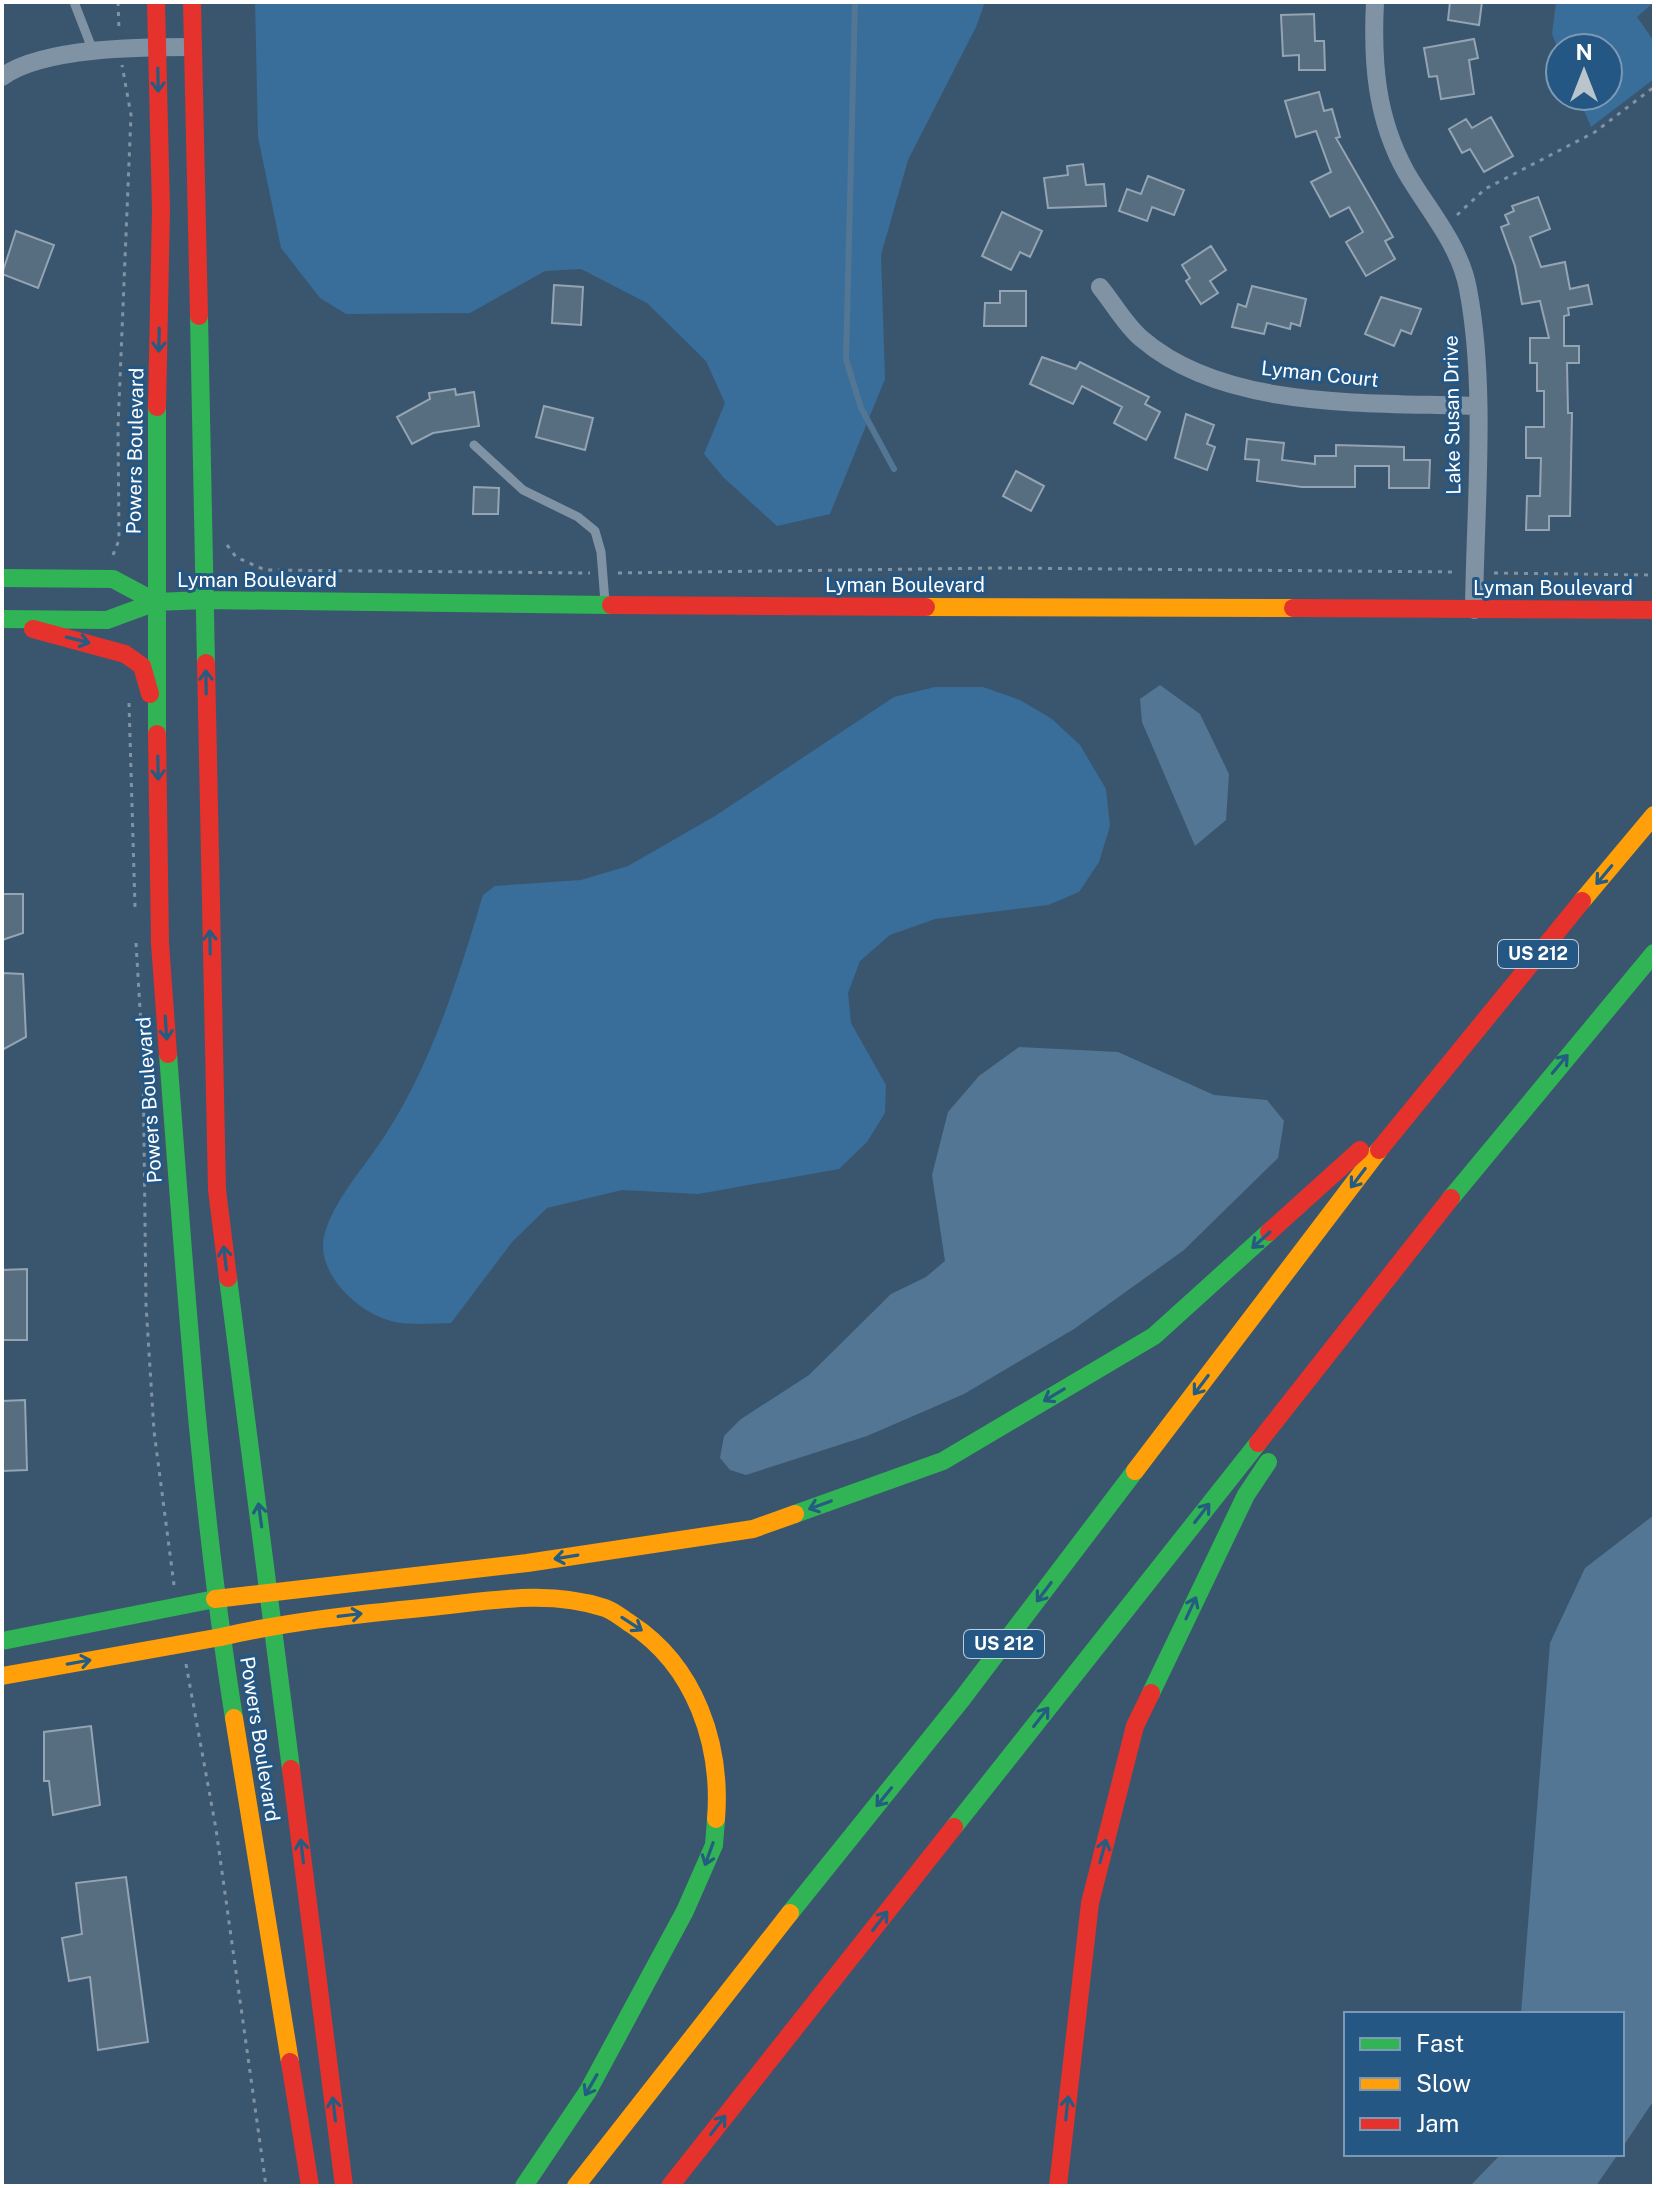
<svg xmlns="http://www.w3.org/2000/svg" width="1656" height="2188" viewBox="0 0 1656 2188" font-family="'Public Sans',sans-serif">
<rect width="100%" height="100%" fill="#3a566e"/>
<path fill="#396d9a" d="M255 2H985L976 27 908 160 881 255 885 379 830 514 777 526 723 477 704 454 725 403 706 361 647 303 581 269 545 271 470 313 346 314 320 298 281 248 258 137Z
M1556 2H1654L1637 17 1654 41V79L1591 127 1578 96H1608V48H1560V54L1552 34Z
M935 687H983L1020 700 1052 719 1080 745 1106 789 1110 826 1099 862 1079 892 1048 905 935 919 890 935 860 961 848 993 851 1023 886 1085 885 1113 867 1142 839 1169 698 1194 622 1190 547 1208 512 1242 451 1323C435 1323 417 1325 402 1323 368 1320 325 1284 323 1248 322 1219 354 1179 370 1157 427 1080 456 985 483 895L495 886 581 880 628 866 715 816 894 697Z"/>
<path fill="#537694" d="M1160 685 1200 714 1229 774 1226 820 1195 846 1142 722 1140 699Z
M1019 1047 1118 1052 1214 1095 1267 1100 1284 1121 1278 1158 1184 1250 1074 1329 964 1394 867 1436 746 1475 730 1470 720 1458 724 1436 741 1419 809 1375 891 1294 926 1277 945 1261 932 1175 948 1112 979 1076Z
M1654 1515V2100L1622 2148V2014H1521L1550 1643 1585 1568Z
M1501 2154H1618L1596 2186H1470Z"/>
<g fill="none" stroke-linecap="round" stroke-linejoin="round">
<path stroke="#537694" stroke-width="6" d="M855 2 846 359 861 408 894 469"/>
</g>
<path fill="#576d80" stroke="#94a4b2" stroke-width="2" d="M1450 2H1482L1479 25 1448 20Z
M1314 14 1315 41H1324L1325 70H1299V55L1283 56 1281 15Z
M1474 39 1478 58 1469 60 1474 94 1441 99 1437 76 1429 77 1424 48Z
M1319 92 1324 111 1332 109 1340 137 1336 138 1393 237 1385 241 1395 259 1366 276 1346 242 1363 232 1349 207 1330 217 1311 182 1331 172 1316 131 1296 137 1285 101Z
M1491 117 1513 156 1484 172 1470 149 1462 153 1449 129 1466 119 1472 128Z
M1083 164 1086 185 1104 184 1106 206 1048 208 1044 178 1068 175 1067 166Z
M1148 176 1184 190 1174 215 1152 207 1147 221 1119 211 1127 189 1141 194Z
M1538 197 1550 229 1530 237 1541 267 1565 262 1570 289 1588 285 1592 304 1568 308 1569 315 1564 316V346H1579V363H1567L1568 413H1572L1570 516H1549V530H1526L1527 496H1540L1541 458H1526V427H1544V391H1537V363H1530V338H1549L1540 301 1522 304 1515 266 1501 227 1509 224 1505 215 1514 211 1512 206Z
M1002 212 1042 231 1030 257 1020 252 1011 270 982 256Z
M16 231 54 245 38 288 2 274Z
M1211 246 1226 270 1210 281 1218 293 1201 304 1186 281 1190 278 1182 265Z
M554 285 583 287 581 325 552 323Z
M1252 286 1306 299 1300 326 1291 323 1290 329 1267 323 1264 334 1232 327 1238 304 1246 307Z
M1000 291H1026V326H984L985 303H1000Z
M1381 297 1421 309 1411 334 1401 330 1394 346 1365 334Z
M1042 357 1076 369 1080 362 1149 397 1145 404 1160 412 1146 440 1114 423 1122 407 1082 386 1073 404 1030 384Z
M455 389 456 395 474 392 479 426 433 433 412 444 397 417 430 399 429 393Z
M544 406 593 418 585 450 536 437Z
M1186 414 1214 425 1207 444 1215 447 1207 470 1175 458Z
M1247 439 1284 443 1282 460 1315 464V456H1336V445L1404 447V460H1430L1429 488H1389V466H1355V487H1302L1257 481 1259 460 1245 459Z
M1016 471 1044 486 1031 511 1003 496Z
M474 487 499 488 498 514H473Z
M2 894H23V933L2 940Z
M2 973 23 974 26 1037 2 1050Z
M27 1269V1340H2V1270Z
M25 1400 27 1470 2 1471V1401Z
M91 1726 100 1805 53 1815 49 1781H44V1732Z
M126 1877 148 2042 98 2050 90 1977 69 1981 62 1938 82 1934 76 1883Z"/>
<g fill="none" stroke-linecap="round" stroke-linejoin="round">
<path stroke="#8093a4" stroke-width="3" stroke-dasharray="4 6" stroke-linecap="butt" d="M118 2 119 30
M1457 215 1485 189 1595 132 1654 87
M227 545 236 557 265 570 590 573
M113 555 119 540 118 427 131 115 122 65
M618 573 999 568 1458 572
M1494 573 1654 575
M129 703 135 907
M136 943 143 1058 146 1305 154 1431 174 1585
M186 1664 216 1829 266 2186"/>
<path stroke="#8093a4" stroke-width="9" d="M74 2 93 51
M474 445 523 490 578 517 595 531 601 552 605 602"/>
<path stroke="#8093a4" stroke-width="18" d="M1375 2C1372 62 1376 118 1406 172 1428 210 1460 245 1468 289 1487 388 1475 508 1474 610
M2 77C42 47 143 47 192 47
M1100 287C1114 304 1126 326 1142 339 1226 411 1372 402 1476 406"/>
<path stroke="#30b455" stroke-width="18" d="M199 316 206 663
M157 407V734
M2 578 113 579 156 602
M2 619 107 620 156 602 204 600 611 605
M168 1054C185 1276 199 1498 234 1718
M1451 1198 1654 953
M228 1278 291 1769
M795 1514 943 1461 1154 1336 1269 1232
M2 1641 215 1599
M1151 1693 1246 1495 1268 1462
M954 1827 1258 1443
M790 1913 962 1699 1135 1471
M524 2186 588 2091 685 1911 714 1845 716 1819"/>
<path stroke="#ff9f0a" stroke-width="18" d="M926 607 1293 608
M1582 901 1654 815
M1135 1471 1379 1150
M215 1599 527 1563 753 1529 795 1514
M221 1637C290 1621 360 1614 431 1607 488 1601 549 1589 605 1608 614 1611 623 1619 631 1624 695 1666 722 1744 716 1819
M2 1676 221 1637
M234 1718 290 2062
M576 2186 790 1913"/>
<path stroke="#e5322d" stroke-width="18" d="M156 2 161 210 157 407
M192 2 199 316
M611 605 926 607
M1293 608 1654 610
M33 629 125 654 142 666 150 694
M206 663 217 1190 228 1278
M157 734 160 943 168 1054
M1379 1150 1582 901
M1269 1232 1360 1150
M1258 1443 1451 1198
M291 1769 344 2186
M290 2062 310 2186
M670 2186 954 1827
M1058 2186 1090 1903 1135 1726 1151 1693"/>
</g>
<defs><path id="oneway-shaft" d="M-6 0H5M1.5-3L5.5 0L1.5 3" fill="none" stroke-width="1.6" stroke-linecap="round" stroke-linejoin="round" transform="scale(2)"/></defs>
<g stroke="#255c82">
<use href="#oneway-shaft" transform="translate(158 80) rotate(89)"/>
<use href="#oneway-shaft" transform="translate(159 340) rotate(91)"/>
<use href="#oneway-shaft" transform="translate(78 640) rotate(14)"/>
<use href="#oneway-shaft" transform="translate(206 682) rotate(-91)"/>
<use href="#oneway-shaft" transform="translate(158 768) rotate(89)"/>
<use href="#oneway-shaft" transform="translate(1604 875) rotate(130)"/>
<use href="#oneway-shaft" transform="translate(210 942) rotate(-91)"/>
<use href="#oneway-shaft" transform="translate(166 1028) rotate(86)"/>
<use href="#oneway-shaft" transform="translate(1560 1064) rotate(-50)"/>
<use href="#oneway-shaft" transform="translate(1358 1178) rotate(127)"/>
<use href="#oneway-shaft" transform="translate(1261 1240) rotate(138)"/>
<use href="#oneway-shaft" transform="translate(225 1258) rotate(-97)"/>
<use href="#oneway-shaft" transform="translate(1201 1385) rotate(127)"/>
<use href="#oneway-shaft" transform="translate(1054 1395) rotate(149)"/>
<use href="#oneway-shaft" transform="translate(820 1505) rotate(160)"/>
<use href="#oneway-shaft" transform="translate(1202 1513) rotate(-52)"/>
<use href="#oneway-shaft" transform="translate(260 1515) rotate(-98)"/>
<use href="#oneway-shaft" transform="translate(566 1557) rotate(171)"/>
<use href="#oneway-shaft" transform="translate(1044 1592) rotate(127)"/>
<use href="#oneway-shaft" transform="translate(1191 1608) rotate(-65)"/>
<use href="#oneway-shaft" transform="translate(350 1615) rotate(-7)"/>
<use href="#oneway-shaft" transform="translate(632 1624) rotate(33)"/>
<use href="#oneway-shaft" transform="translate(79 1662) rotate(-10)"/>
<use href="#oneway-shaft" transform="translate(1041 1717) rotate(-52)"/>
<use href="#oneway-shaft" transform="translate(884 1797) rotate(129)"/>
<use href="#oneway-shaft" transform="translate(302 1851) rotate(-97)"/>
<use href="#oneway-shaft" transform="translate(1103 1851) rotate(-75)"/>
<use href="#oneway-shaft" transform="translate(709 1854) rotate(110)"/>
<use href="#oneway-shaft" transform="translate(880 1921) rotate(-52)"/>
<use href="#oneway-shaft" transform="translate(591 2085) rotate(120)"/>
<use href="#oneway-shaft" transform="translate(1067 2108) rotate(-84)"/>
<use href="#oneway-shaft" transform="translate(334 2109) rotate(-97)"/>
<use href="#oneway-shaft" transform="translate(718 2125) rotate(-52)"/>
</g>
<g text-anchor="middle" stroke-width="6" stroke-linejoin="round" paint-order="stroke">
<g fill="#245784" stroke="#bdcdda" stroke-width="2">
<rect x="1498" y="940" width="80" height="28" rx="6"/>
<rect x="964" y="1630" width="80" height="28" rx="6"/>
</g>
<g font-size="18" font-weight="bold" fill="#fff">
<text x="1538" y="960">US 212</text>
<text x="1004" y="1650">US 212</text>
</g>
<g font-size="20" fill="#fff" stroke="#245784">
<text transform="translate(1320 374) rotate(6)" y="7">Lyman Court</text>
<text transform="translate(1452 415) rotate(-91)" y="7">Lake Susan Drive</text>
<text transform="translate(135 451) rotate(-89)" y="7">Powers Boulevard</text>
<text x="257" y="587">Lyman Boulevard</text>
<text x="905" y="592">Lyman Boulevard</text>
<text x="1553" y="595">Lyman Boulevard</text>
<text transform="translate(149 1100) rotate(-94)" y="7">Powers Boulevard</text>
<text transform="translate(260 1739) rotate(81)" y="7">Powers Boulevard</text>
</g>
</g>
<rect width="1656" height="2188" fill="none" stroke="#ffffff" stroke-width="8"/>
<rect x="1344" y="2012" width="280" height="144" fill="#245784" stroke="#7c9ab5" stroke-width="2"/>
<rect x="1360" y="2038" width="40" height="12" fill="#30b455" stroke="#7c9ab5" stroke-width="2"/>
<text x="1416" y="2052" font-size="24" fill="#ffffff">Fast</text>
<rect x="1360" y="2078" width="40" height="12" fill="#ff9f0a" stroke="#7c9ab5" stroke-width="2"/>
<text x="1416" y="2092" font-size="24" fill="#ffffff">Slow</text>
<rect x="1360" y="2118" width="40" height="12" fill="#e5322d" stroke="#7c9ab5" stroke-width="2"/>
<text x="1416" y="2132" font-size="24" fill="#ffffff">Jam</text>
<g transform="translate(1584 72)"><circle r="38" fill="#245784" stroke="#7c9ab5" stroke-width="2"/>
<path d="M0-6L14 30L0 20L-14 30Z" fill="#bac4cc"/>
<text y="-12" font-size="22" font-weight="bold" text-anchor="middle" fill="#ffffff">N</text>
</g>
</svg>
